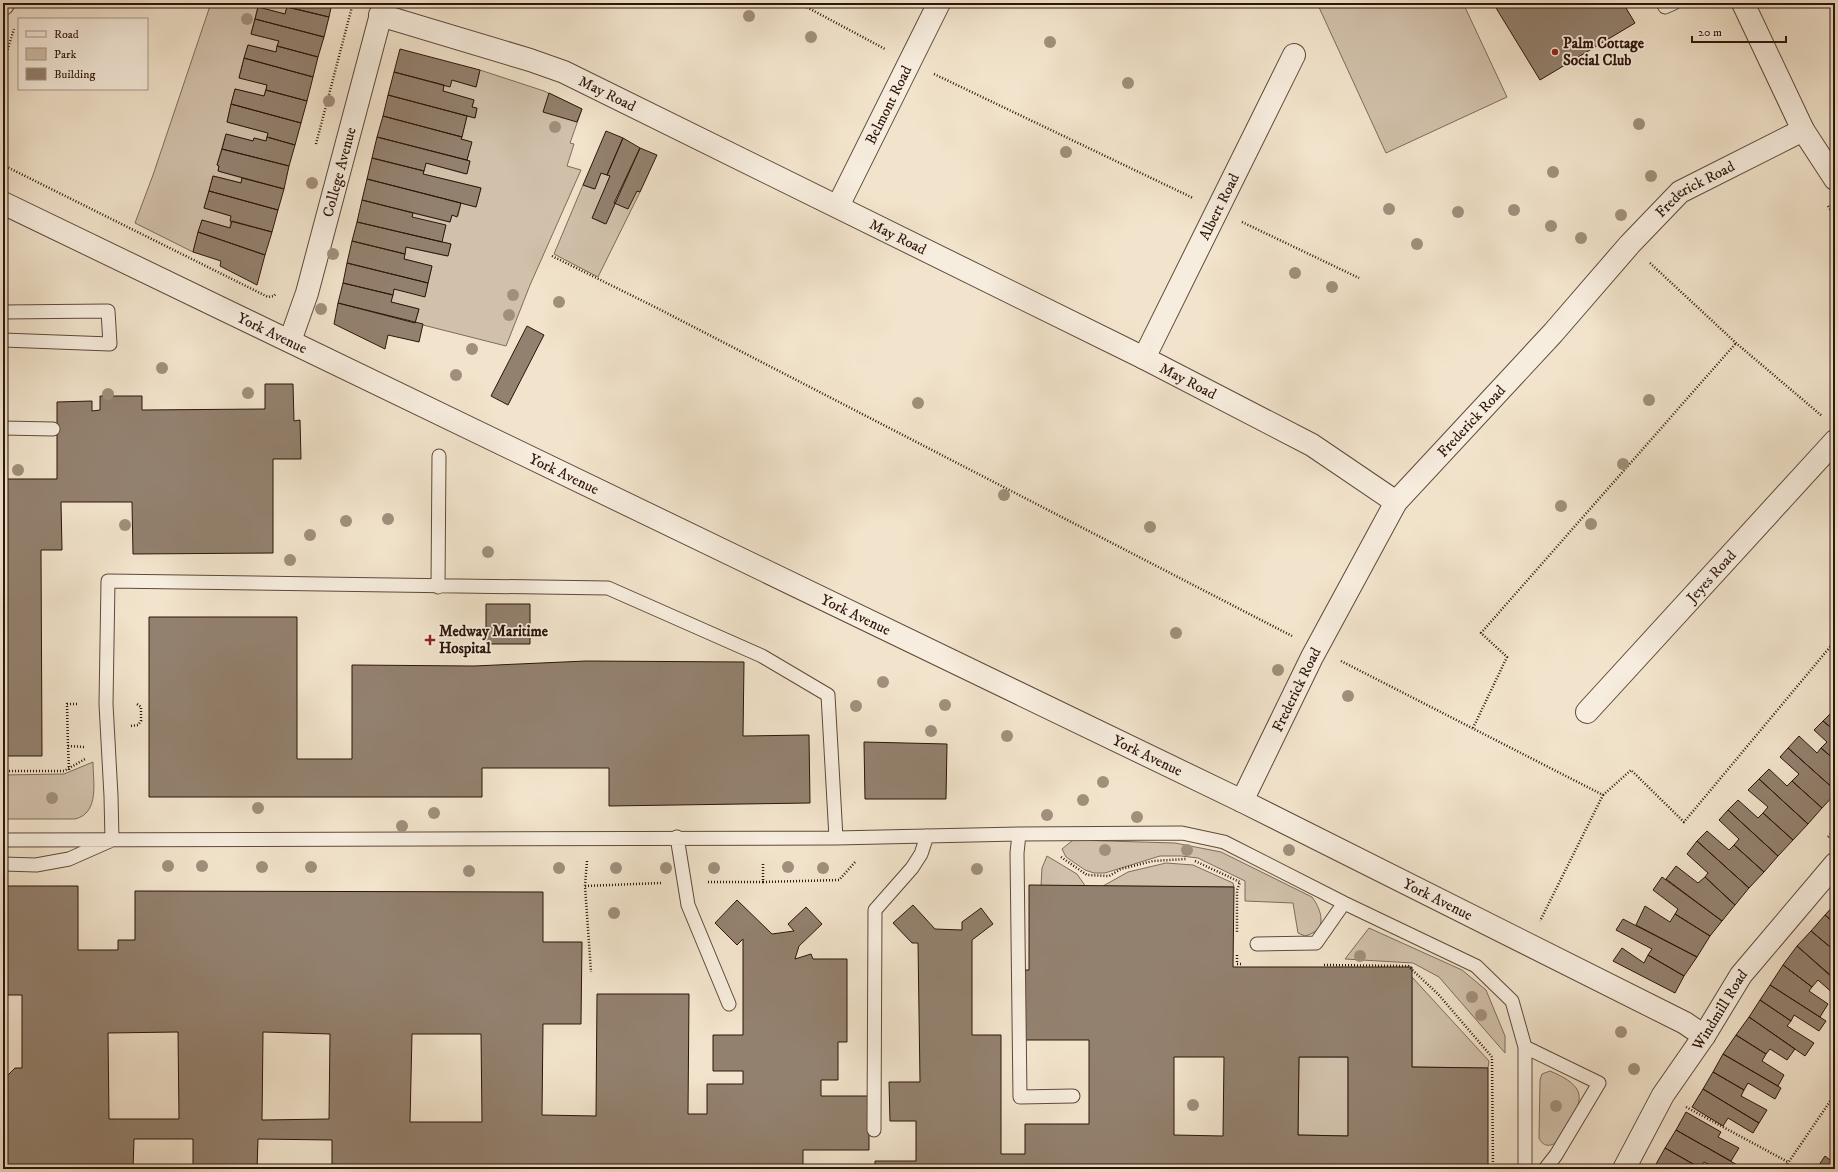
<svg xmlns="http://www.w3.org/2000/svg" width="1838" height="1172" viewBox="0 0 1838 1172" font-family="'IM FELL DW Pica',serif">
<rect width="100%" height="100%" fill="#f2e4cc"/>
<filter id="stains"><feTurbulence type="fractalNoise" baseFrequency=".005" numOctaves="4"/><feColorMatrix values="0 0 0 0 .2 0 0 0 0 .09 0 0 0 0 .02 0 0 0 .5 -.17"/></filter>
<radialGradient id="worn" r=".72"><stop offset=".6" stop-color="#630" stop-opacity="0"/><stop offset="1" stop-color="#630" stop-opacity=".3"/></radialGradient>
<path fill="#d1c1ab" stroke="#7f6b5a" d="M211 3H288L285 14 258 7 251 34 279 41 276 52 248 45 239 77 267 85 264 96 235 89 227 122 268 133 266 141 254 138 253 141 226 134 217 165 219 166 218 171 242 178 241 183 213 176 204 208 231 216 230 228 202 220 193 252 135 223 153 175Z
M1317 3H1463L1507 97 1386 153Z
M480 70 544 91 582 109 570 143 574 144 567 166 581 170 530 285 506 346 415 323 419 309 391 302 394 289 425 296 432 266 404 259 406 247 447 256 451 244 442 242 412 217 413 213 450 222 452 215 458 216 461 203 476 207 481 188 423 174 426 163 466 174 470 161 467 160 471 142 461 139 467 116 475 118 477 109 472 107 474 100 443 91 444 85 452 80 476 87Z
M601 173 610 176 593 218 605 224 614 203 637 191 640 192 598 277 554 254 583 185 594 189Z
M93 762C93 781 100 813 75 819H3V775L64 774Z
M1073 840 1175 843 1221 852 1312 897C1318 905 1326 921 1317 930 1314 933 1308 935 1305 936L1298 933 1293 903 1245 901V881L1198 858 1181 856H1160L1105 873H1094L1085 870 1066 857 1062 849Z
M1047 856 1077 874 1086 887 1041 886 1042 868Z
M1166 863 1193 865 1233 883 1234 887 1103 886 1128 872Z
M1369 928 1462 970 1486 990 1505 1036V1053L1439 977 1413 963 1345 959Z
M1412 977 1489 1061 1488 1068 1412 1067Z
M1299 1057H1348V1136L1298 1135Z
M1550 1071C1598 1091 1577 1107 1557 1141 1551 1148 1542 1146 1539 1138L1540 1080 1542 1074Z"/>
<path fill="#93816f" stroke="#2d150a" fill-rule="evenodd" d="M288 3H332L329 17 287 7Z
M437 3H454V7Z
M462 3H479L478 7Z
M1493 3H1623L1635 23 1540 80Z
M258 7 285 14 287 7 329 17 324 37 255 19Z
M255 19 324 37 318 57 277 46 279 41 251 34Z
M248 45 276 52 277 46 318 57 313 77 244 58Z
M400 49 480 70 476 87 452 80 450 87 394 72Z
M244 58 313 77 307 101 266 90 267 85 239 78Z
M394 72 444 85 443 91 474 100 472 107 477 108 475 118 388 95Z
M235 89 264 96 266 90 307 101 301 123 231 104Z
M549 93 582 109 577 122 543 112Z
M388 95 467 116 462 137 383 116Z
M231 104 301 123 295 145 267 137 268 133 227 122Z
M383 116 462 137 461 139 472 142 467 160 377 137Z
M606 131 623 138 607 175 601 173 595 189 583 185Z
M226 134 253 141 254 138 266 141 267 137 295 145 289 166 222 149Z
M377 137 470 161 467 174 426 163 424 171 372 158Z
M623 138 640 148 606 224 592 218 610 176 607 175Z
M640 148 657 155 640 192 637 191 628 209 614 203Z
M222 149 289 166 284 189 218 171 219 166 217 165Z
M372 158 424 171 423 174 481 188 476 207 367 179Z
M213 176 241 183 242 178 284 189 278 210 209 191Z
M367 179 461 203 457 217 452 215 450 222 362 200Z
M209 191 278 210 272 232 230 221 231 216 204 208Z
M362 200 413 213 412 217 446 225 442 242 357 222Z
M202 220 230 228 232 221 272 232 265 255 198 232Z
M357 222 451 244 448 256 406 247 405 254 352 241Z
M198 232 265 255 257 285 220 266 221 261 193 252Z
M352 241 405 254 404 259 432 266 428 283 347 263Z
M347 263 428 283 425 297 394 289 393 295 343 283Z
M343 283 393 295 391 302 419 309 415 323 338 303Z
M338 303 423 324 419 342 388 335 385 349 334 324Z
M527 326 544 335 508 405 491 396Z
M265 384H293L294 421 300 420 301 459H273V553L133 554 132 502H61L62 550H41L42 756H3V479H57V402L92 401V411L100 410V396H142V410L265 409Z
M486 604H530V644H486Z
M149 617H297V759H352V665L474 666 586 661 744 662 743 736 809 735 810 803 609 806V768H482V797H149Z
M1835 709V731L1823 721Z
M1823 721 1835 731V760L1821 748 1827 742 1814 730Z
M1799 736 1817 753 1821 748 1835 760V790L1788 748Z
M864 742 947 744 946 799H865Z
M1788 748 1835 790V794L1822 808 1792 781 1799 774 1780 757Z
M1769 769 1787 786 1792 781 1822 808 1808 824 1759 779Z
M1759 779 1808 824 1793 840 1763 813 1768 807 1748 790Z
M1738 800 1758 818 1763 813 1793 840 1778 856 1728 810Z
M1728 810 1778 856 1764 872 1734 845 1739 839 1719 820Z
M1707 831 1729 850 1734 845 1764 872 1749 888 1697 841Z
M1697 841 1749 888 1735 905 1705 877 1708 873 1687 854Z
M1676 866 1698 883 1705 877 1735 905 1722 921 1666 879Z
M1662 877 1722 921 1710 936 1675 914 1678 909 1653 890Z
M1029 885 1234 887 1233 967H1412V1067L1488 1068V1169H332V1140L258 1139 257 1169H193V1139H134L133 1169H3V1080L15 1068H22V995H3V886H78V950H118V940H135V891L543 892V942H582L581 1024H543L542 1115 596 1116 597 994H689L688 1114H707V1084H743V1071H713V1035H743V939L737 945 715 923 737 900 772 934 794 931 788 924 806 907 822 924 799 946 795 959 811 954 813 959H847V1042H838V1080H821V1096H869V1150H803V1165H875V1161H916V1121H890L889 1082H920L918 943H912L893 923 913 905 935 929 962 930V922L981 908 993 924 972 940V1035H1001V1154H1025V1124H1089V1040H1024L1025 970H1029ZM178 1032 179 1119H109L108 1033ZM263 1032 330 1034 329 1119 262 1120ZM412 1034H481L482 1122H410ZM1174 1057H1224L1223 1136 1174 1135ZM1299 1057H1348V1136L1298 1135Z
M1835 904V924L1825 915Z
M1645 906 1670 922 1675 914 1710 936 1697 957 1636 925Z
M1825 915 1835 924V951L1811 931Z
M1623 919 1697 957 1684 976 1648 955 1652 949 1616 930Z
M1811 931 1835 951V979L1797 946Z
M1797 946 1835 980V995L1818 980 1812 987 1783 965Z
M1622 948 1644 963 1648 955 1684 976 1675 993 1613 961Z
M1783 965 1812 987 1809 991 1828 1004 1820 1017 1770 985Z
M1770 985 1826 1021 1819 1031 1794 1015 1791 1021 1760 1000Z
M1760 1000 1791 1021 1787 1026 1814 1043 1805 1056 1749 1017Z
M1749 1017 1795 1049 1787 1060 1770 1049 1766 1054 1736 1035Z
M1736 1035 1766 1054 1762 1061 1784 1075 1778 1086 1723 1054Z
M1723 1054 1781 1088 1775 1099 1748 1083 1744 1090 1713 1072Z
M1713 1072 1744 1090 1741 1096 1767 1110 1759 1123 1703 1089Z
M1703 1089 1759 1123 1753 1133 1728 1118 1723 1126 1692 1107Z
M1686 1112 1721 1132 1718 1137 1739 1148 1731 1161 1676 1130Z
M1676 1130 1739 1166 1737 1169H1717L1704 1162 1700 1168 1665 1148Z
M1665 1148 1700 1168V1169H1661L1655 1166Z
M1825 1156 1835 1164V1169L1817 1168Z"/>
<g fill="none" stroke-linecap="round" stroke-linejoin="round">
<defs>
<path id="service" d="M1663 3 1665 7 1674 3
M3 312 108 311 110 344 3 340
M3 428 53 429
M438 587 439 456
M1019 834 1017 853 1020 1097 1073 1096
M677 837 688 905 729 1004
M3 840 836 838 1019 834 1182 833 1224 842 1344 903 1476 966 1512 1001 1525 1047V1169
M3 864 36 865 69 859 112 840 111 796 106 704 108 581 608 588 762 656 828 695 836 838
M1257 944 1316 943 1344 903
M1525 1047 1599 1083 1556 1155 1545 1169
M874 1130 875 910 912 868 921 854 927 836"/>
<g id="minor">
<path d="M3 4V3"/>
<path id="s1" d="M380 15 530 60 564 72 1144 358 1312 445 1396 502"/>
<path id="s2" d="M3 203 1242 801 1685 1023 1704 1036"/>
<path id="s3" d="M838 206 939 3"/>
<path id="s4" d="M290 341 307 293 384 3"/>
<path id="s5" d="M1144 358 1294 55"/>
<path id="s6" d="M1587 712 1835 441"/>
<path id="s7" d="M1242 801 1312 657 1396 502 1553 333 1630 244 1680 192 1803 130"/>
<path id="s8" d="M1624 1169 1663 1095 1704 1036 1741 975 1835 864"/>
</g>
<path id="tertiary" d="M1743 3 1803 130 1835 179"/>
</defs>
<use href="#service" stroke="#5e493a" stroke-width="15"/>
<use href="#minor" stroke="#5e493a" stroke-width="24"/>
<use href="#tertiary" stroke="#5e493a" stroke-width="24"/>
<path stroke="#2d150a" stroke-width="2.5" stroke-dasharray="1 2" stroke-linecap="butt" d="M799 3 885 49
M3 64 14 29
M934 74 1193 198
M316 144 353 3
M3 165 268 297 274 296 276 293
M1828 206 1835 217
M1242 222 1359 278
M552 256 657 308 1292 636
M1650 263 1736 343 1822 416
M1341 661 1603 795 1540 921
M131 726 138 725 141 721V707L137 704
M1473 728 1507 657 1481 633 1736 343
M68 746 67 704H79
M69 770 68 746 85 747
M3 771H64L85 759
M1603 795 1631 770 1684 822 1835 641
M1828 837 1835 830
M1061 857 1087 875 1109 876 1121 869 1153 861 1186 859
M587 861 585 886 591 972
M1195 861 1240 882 1237 890V932
M708 882H763V862
M763 882 839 880 856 861
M585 886 661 883
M1237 955V964H1243
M1324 965 1408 966 1438 994 1492 1057 1493 1169
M1686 1107 1788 1162
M1784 1169 1835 1094"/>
<use href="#service" stroke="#f7edde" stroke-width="13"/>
<use href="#minor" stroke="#f7edde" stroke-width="22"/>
<use href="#tertiary" stroke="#f7edde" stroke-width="22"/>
</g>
<g fill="#a18f7c">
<circle cx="749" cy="16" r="6"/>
<circle cx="247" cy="19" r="6"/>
<circle cx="811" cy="37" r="6"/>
<circle cx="1050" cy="42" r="6"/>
<circle cx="1128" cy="83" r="6"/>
<circle cx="329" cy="101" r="6"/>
<circle cx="1639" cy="124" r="6"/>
<circle cx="555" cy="127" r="6"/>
<circle cx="1066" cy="152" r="6"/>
<circle cx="1553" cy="172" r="6"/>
<circle cx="1651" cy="176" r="6"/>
<circle cx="312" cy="183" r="6"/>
<circle cx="1389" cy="209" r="6"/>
<circle cx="1514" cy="210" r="6"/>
<circle cx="1458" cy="212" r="6"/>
<circle cx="1621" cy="215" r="6"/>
<circle cx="1551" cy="226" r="6"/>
<circle cx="1581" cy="238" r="6"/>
<circle cx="1417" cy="244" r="6"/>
<circle cx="333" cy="254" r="6"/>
<circle cx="1295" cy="273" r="6"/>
<circle cx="1332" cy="287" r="6"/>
<circle cx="513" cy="295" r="6"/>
<circle cx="559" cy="302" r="6"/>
<circle cx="321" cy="309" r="6"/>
<circle cx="509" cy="315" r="6"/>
<circle cx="472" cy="349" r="6"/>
<circle cx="162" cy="368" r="6"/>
<circle cx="456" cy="375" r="6"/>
<circle cx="248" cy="393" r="6"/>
<circle cx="108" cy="394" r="6"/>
<circle cx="1649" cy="400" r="6"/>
<circle cx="918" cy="403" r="6"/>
<circle cx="1623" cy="464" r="6"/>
<circle cx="18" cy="470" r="6"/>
<circle cx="1004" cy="495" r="6"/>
<circle cx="1561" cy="506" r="6"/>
<circle cx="388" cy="519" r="6"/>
<circle cx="346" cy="521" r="6"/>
<circle cx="1591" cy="524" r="6"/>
<circle cx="125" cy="525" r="6"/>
<circle cx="1150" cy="527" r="6"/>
<circle cx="310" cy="535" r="6"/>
<circle cx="488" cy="552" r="6"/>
<circle cx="290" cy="560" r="6"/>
<circle cx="1176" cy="633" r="6"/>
<circle cx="1278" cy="670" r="6"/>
<circle cx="883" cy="682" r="6"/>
<circle cx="1348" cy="696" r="6"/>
<circle cx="945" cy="705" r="6"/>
<circle cx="856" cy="706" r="6"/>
<circle cx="931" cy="731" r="6"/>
<circle cx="1007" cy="736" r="6"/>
<circle cx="1103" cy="782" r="6"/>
<circle cx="52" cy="798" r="6"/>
<circle cx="1083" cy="800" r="6"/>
<circle cx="258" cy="808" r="6"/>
<circle cx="434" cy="813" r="6"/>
<circle cx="1047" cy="815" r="6"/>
<circle cx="1137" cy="817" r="6"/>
<circle cx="402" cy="826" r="6"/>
<circle cx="1105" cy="850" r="6"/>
<circle cx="1187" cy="850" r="6"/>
<circle cx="1289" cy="850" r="6"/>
<circle cx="168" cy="866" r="6"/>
<circle cx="202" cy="866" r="6"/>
<circle cx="262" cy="867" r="6"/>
<circle cx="311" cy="867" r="6"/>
<circle cx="788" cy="867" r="6"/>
<circle cx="559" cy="868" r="6"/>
<circle cx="616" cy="868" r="6"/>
<circle cx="666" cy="868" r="6"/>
<circle cx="714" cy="868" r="6"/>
<circle cx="823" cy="868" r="6"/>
<circle cx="977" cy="869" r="6"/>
<circle cx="469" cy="871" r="6"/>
<circle cx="614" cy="913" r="6"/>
<circle cx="1360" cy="956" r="6"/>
<circle cx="1472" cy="997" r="6"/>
<circle cx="1481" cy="1015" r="6"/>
<circle cx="1621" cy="1032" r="6"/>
<circle cx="1634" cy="1069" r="6"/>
<circle cx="1193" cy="1105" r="6"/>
<circle cx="1556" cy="1106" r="6"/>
</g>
<g fill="#8f2418" stroke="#f7edde" stroke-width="1.5">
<circle cx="1555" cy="52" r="4"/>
<path d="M428 634h4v4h4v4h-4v4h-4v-4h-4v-4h4z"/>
</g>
<g text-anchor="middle" stroke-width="3.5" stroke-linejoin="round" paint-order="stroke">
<g font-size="15" font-weight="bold" fill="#2d150a" stroke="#f7edde" text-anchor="start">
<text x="1563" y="48">Palm Cottage<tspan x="1563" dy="17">Social Club</tspan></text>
<text x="439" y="636">Medway Maritime<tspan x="439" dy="17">Hospital</tspan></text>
</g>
<g font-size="15" fill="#2d150a" stroke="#f7edde">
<text dy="5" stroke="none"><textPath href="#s1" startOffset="241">May Road</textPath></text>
<text dy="5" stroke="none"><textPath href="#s3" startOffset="113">Belmont Road</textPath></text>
<text dy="5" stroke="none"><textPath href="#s4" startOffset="176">College Avenue</textPath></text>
<text dy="5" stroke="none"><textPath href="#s7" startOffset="771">Frederick Road</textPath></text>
<text dy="5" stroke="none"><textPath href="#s5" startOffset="169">Albert Road</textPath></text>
<text dy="5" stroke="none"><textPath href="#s1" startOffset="565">May Road</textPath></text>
<text dy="5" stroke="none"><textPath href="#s2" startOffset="299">York Avenue</textPath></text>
<text dy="5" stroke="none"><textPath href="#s1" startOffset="889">May Road</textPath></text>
<text dy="5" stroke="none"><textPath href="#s7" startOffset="447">Frederick Road</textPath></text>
<text dy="5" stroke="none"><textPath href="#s2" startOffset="623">York Avenue</textPath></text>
<text dy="5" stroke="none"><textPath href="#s6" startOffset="184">Jeyes Road</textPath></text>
<text dy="5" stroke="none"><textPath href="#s2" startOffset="947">York Avenue</textPath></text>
<text dy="5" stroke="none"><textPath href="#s7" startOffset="124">Frederick Road</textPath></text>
<text dy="5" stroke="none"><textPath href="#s2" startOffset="1271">York Avenue</textPath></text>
<text dy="5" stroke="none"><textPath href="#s2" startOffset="1595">York Avenue</textPath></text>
<text dy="5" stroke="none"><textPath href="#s8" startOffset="186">Windmill Road</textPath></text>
</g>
</g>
<rect width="1838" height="1172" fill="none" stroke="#f2e4cc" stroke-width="16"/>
<rect x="4" y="4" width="1830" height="1164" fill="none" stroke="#2d150a" stroke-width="2"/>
<rect x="8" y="8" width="1822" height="1156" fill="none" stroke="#2d150a"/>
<rect x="18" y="18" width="130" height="72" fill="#f7edde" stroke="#a69789"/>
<rect x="26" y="31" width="20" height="6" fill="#f7edde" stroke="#a69789"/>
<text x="54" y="38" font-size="12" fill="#2d150a">Road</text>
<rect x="26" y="48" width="20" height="12" fill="#d1c1ab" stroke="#a69789"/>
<text x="54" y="58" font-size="12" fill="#2d150a">Park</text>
<rect x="26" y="68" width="20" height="12" fill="#93816f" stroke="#a69789"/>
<text x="54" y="78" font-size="12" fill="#2d150a">Building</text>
<path d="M1692 36v6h94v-6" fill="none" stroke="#2d150a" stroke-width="2"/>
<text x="1698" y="36" font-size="12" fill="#2d150a" stroke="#f7edde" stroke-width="3" paint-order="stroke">20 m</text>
<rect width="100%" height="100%" filter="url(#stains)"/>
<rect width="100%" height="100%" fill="url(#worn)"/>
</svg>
